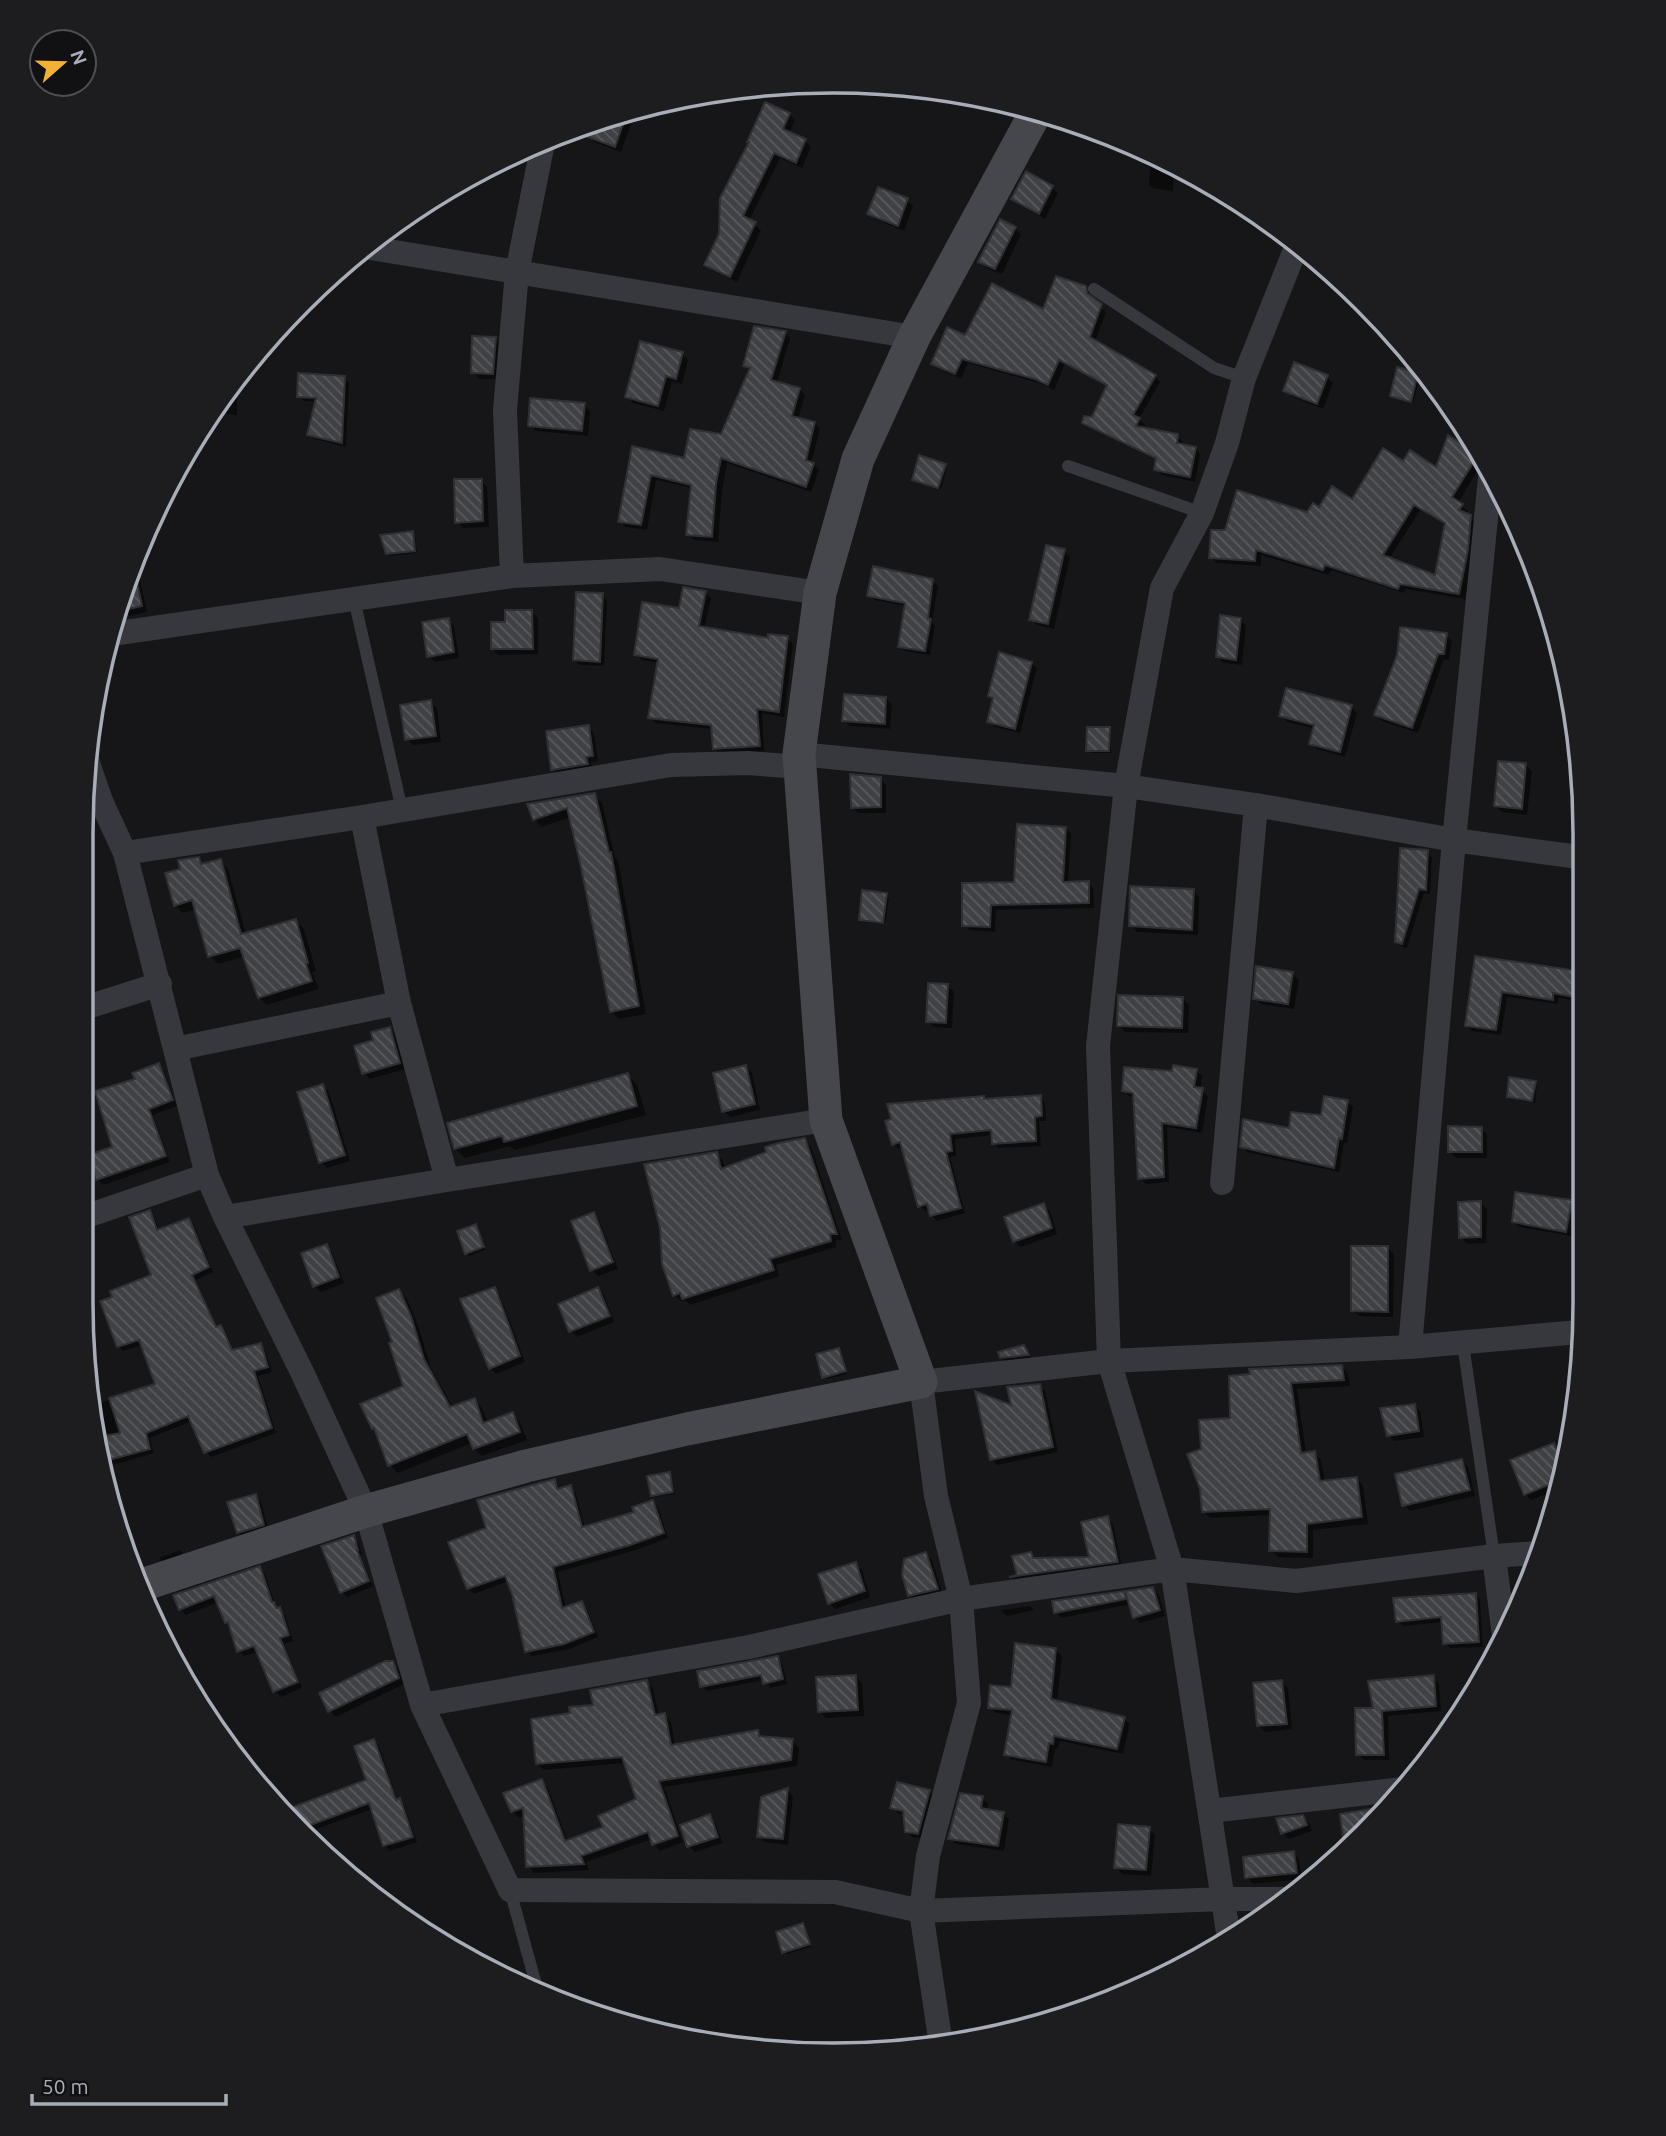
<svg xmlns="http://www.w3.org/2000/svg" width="1666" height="2136" viewBox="0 0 1666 2136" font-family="Ubuntu,sans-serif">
<defs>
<pattern id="building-back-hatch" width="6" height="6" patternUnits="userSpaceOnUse" patternTransform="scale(1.75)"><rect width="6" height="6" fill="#404145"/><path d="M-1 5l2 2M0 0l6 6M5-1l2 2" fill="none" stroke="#595a5e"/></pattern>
</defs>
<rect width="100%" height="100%" fill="#161618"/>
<path fill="#0007" fill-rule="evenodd" d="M927 90 962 93 961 101 932 96Z
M627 113 633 119 621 152 594 142 588 136 592 123Z
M789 114 795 120 789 134 805 141 811 147 802 168 780 158 749 221 761 230 737 282 712 270 706 264Z
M1151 154 1174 166 1173 191 1152 188 1149 186Z
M1052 187 1058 193 1045 219 1019 204 1013 198Z
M879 189 907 200 913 206 904 231 875 219 869 213Z
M1015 228 1021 234 1002 274 986 268 980 262Z
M1085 288 1091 294V299L1106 312 1095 342 1155 376 1160 382 1139 419 1145 425 1143 429 1177 436 1183 442V446L1195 448 1200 454 1195 482 1162 475 1156 470 1158 460 1090 428 1084 423 1093 419 1108 387 1065 364 1054 390 1042 384 968 363 961 379 939 369 933 363 966 337 1044 311Z
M785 333 790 338 777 383 799 389 805 395 798 419 814 423 820 429 811 463 819 470 811 492 727 463 722 491 718 542 694 540 688 534 692 488 656 480 647 530 625 527 620 521 634 448 685 460 722 436 751 371 745 366Z
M496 339 502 345 499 379H479L473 372Z
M682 354 688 360 682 384 672 381 664 411 633 403 627 396Z
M237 373V415L213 412 236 375Z
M1417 374 1420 377 1413 403 1395 398 1392 396Z
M1327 377 1333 383 1323 409 1291 396 1285 390Z
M344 378 349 382 346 447 314 439 309 434 317 402 304 401 299 396Z
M584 405 590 411 588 436 536 431 529 425Z
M1478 455 1482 463 1458 503 1468 511 1465 515 1476 522 1473 557 1465 599 1406 589 1404 593 1331 570 1329 575 1261 555V566L1217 563 1211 557 1227 532 1308 515 1320 509 1352 501 1403 463 1437 470ZM1421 509 1447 525 1436 578 1389 559Z
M945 466 947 468 941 489 916 482 914 480Z
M481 480 487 487 489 527 463 528 457 522Z
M412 533 415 536 417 553 390 556 387 553Z
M1064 551 1070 557 1054 629 1037 625 1031 619Z
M135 557 147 612 129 616 123 610 120 591Z
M932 581 938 586 932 623 935 626 930 655 905 651 900 646 906 606 874 600 869 595Z
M705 593 711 598 704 629 769 640 787 638 793 644 784 717 762 713 764 751 720 754 714 748 713 729 655 723 650 718 659 663 642 660 636 654 680 610Z
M602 595 607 600 604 666 579 665 575 660Z
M532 612 538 618V654L498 655 492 648 507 624Z
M1240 619 1246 626 1242 665 1224 663 1217 657Z
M448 620 454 626 459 658 435 662 429 656Z
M1446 635 1452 641 1449 660 1444 659 1418 733 1382 721 1376 715Z
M1031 663 1037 668 1020 733 995 727 989 721 994 701 990 696Z
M886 698 892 705 890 729 850 726 844 720Z
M430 702 437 708 441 742 413 745 407 739Z
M1572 706 1579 735V764L1574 759 1571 732Z
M1351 707 1357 713 1345 757 1317 749 1311 743 1315 729 1287 722 1281 715Z
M588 727 594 733 598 761 591 762 593 770 559 775 553 769Z
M1109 729 1111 732V753H1090L1088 750Z
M1526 765 1532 771 1527 815 1502 812 1495 806Z
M880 779 886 785V813H858L852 807Z
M594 795 602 803 615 858 618 861 646 1014 619 1019 611 1011 571 817 542 827 535 819Z
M1065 828 1071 834 1068 883H1088L1093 888 1094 908 996 910 995 932 970 930 964 925 1015 884Z
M1427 852 1432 857 1430 894 1424 893 1407 948 1402 947 1396 942Z
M198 859 204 865 220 861 228 869 246 934 296 921 304 929 316 971 312 972 319 989 267 1005 259 997 245 956 218 964 210 956 196 909 183 913 175 905 182 870Z
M1193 890 1199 897 1198 935 1137 932 1131 925Z
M886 895 889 898 885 924 864 922 861 920Z
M1477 958 1569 971V968L1579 970V1001L1558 998V1004L1507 997 1501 1035 1472 1031 1467 1026Z
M1292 974 1299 980 1294 1009 1261 1004 1255 998Z
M948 986 954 992 952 1028 934 1027 928 1021Z
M1183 999 1189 1005 1188 1033 1125 1032 1119 1025Z
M390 1029 396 1035 405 1069 370 1079 364 1073Z
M158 1065 164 1071 177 1106 153 1115 170 1162 103 1185 97 1179 114 1148 137 1080Z
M746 1067 752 1073 760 1110 730 1117 724 1111Z
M1196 1070 1202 1076 1200 1090 1208 1096 1202 1133 1167 1127 1169 1182 1146 1184 1140 1178 1135 1097 1129 1096 1124 1091 1174 1073Z
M628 1075 637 1085 646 1115 515 1150 510 1146 465 1158 456 1149 449 1124Z
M1535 1083 1537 1085 1535 1103 1511 1099 1509 1097Z
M323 1086 329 1092 350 1161 327 1168 321 1162Z
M1040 1097 1045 1102 1046 1121H1039L1041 1146 999 1148 993 1143V1135L955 1139 956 1156 950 1157 965 1213 937 1221 932 1215 930 1209 925 1211 919 1206 904 1147 899 1149 894 1144 983 1098 986 1100Z
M1348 1102 1353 1107 1347 1143H1344L1339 1172 1247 1152 1242 1146 1322 1117Z
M1481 1128 1487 1135V1158H1456L1450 1152Z
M804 1140 811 1147 842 1240H836V1247L776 1265 779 1276 690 1305 685 1300 681 1301 675 1295 717 1154 723 1161 725 1169Z
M1481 1202 1487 1209 1486 1243 1467 1244 1461 1237Z
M1571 1202 1576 1207 1571 1236 1519 1227 1514 1222Z
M1043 1205 1050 1211 1057 1234 1021 1247 1014 1241Z
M149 1212 154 1217 160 1231 189 1220 194 1225 213 1272 196 1280 218 1329 221 1327 226 1333 234 1351 260 1345 265 1350 272 1372 258 1376 276 1433 211 1457 206 1452 192 1421 150 1438 154 1453 109 1466 110 1471H103L94 1405 157 1385 142 1345 123 1351 118 1346 153 1276Z
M593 1214 599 1220 618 1269 598 1276 592 1270Z
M476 1226 485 1250 469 1256 467 1253Z
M326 1246 332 1252 344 1283 321 1292 314 1286Z
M1388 1248 1394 1254 1393 1317 1359 1316 1352 1310Z
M494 1289 500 1295 525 1362 496 1374 490 1368Z
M598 1289 604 1295 614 1322 577 1337 571 1331Z
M399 1291 407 1299 418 1325 431 1368 453 1408 475 1400 482 1408 488 1423 513 1414 520 1422 527 1440 482 1456 474 1448 472 1443 398 1473 390 1465 377 1432 373 1428 405 1387 394 1343Z
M1023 1347 1033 1361 1007 1364 1001 1357Z
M839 1350 842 1353 847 1374 827 1379 824 1377Z
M1342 1367 1348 1374 1350 1386 1297 1389 1306 1454 1315 1453 1321 1460 1325 1482 1356 1478 1363 1485 1368 1524 1313 1530V1558L1278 1557 1271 1550V1515L1210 1518 1203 1511 1202 1450 1232 1420 1230 1377Z
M1039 1386 1045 1391 1058 1452 997 1465 991 1459 1014 1408Z
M1574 1388H1579V1402L1575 1417Z
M1414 1405 1420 1411 1424 1437 1394 1441 1388 1435Z
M1554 1445 1560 1451 1563 1460 1555 1491 1531 1500 1525 1494Z
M1462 1461 1468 1467 1475 1496 1410 1511 1404 1505Z
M669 1474 672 1476 675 1494 655 1497 653 1495Z
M555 1481 561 1490 570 1487 576 1493 585 1528 636 1513 653 1502 658 1507 668 1538 636 1550 558 1572 566 1609 582 1603 587 1609 598 1637 570 1649 532 1656 526 1651 509 1581 474 1594 468 1588 489 1529Z
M255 1496 261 1502 269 1531 244 1539 238 1533Z
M1107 1518 1113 1524 1122 1567 1016 1582 1012 1578 1019 1577 1014 1558 1031 1554 1036 1560 1091 1558Z
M126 1522 128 1524 133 1556 131 1557 117 1523Z
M353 1537 358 1542 362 1554 360 1555 373 1586 347 1597 342 1592Z
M180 1550 186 1556 165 1565 159 1558Z
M926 1554 932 1560 943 1595 916 1601 910 1595Z
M856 1564 862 1570 870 1597 835 1609 829 1603Z
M260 1568 265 1574 276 1607 285 1615 293 1641 284 1644 302 1688 281 1697 275 1691 258 1652 244 1656 238 1651 231 1627 226 1622 218 1602 186 1615 180 1609Z
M1153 1589 1159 1595 1165 1616 1140 1623 1134 1617 1131 1604 1062 1618 1056 1612 1124 1593 1129 1598Z
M1475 1594 1480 1599 1483 1647 1450 1648 1445 1643 1443 1622 1403 1626 1397 1621Z
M1030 1606 1034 1610 1007 1616 1001 1610Z
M1056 1650 1062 1656 1057 1702 1124 1718 1130 1724 1123 1754 1060 1741 1058 1749 1055 1748 1052 1767 1012 1760 1005 1754 1013 1715 996 1713 990 1707Z
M777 1658 782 1663 787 1684 770 1688 764 1680 707 1691 702 1686Z
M392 1663 399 1670 404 1684 336 1717 330 1711Z
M856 1677 862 1683 864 1716 826 1718 820 1712Z
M1433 1677 1439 1683 1441 1711 1388 1716 1389 1760H1364L1358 1754 1375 1710Z
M647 1682 653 1689 659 1716 664 1715 671 1722 675 1746 757 1732 763 1738 793 1741 799 1748 797 1766 664 1787 683 1842 660 1851 654 1844 652 1839 586 1862 589 1870 534 1873 528 1866 525 1816 519 1818 512 1811 541 1781 548 1788 568 1842 605 1828 639 1800 626 1763 544 1770 537 1764 572 1715Z
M1282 1682 1288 1688 1292 1729 1265 1732 1259 1726Z
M374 1741 379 1746 398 1801 404 1805 417 1842 390 1851 385 1845 372 1809 314 1830 309 1825 368 1781Z
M788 1790 793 1796 788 1845 765 1842 758 1836Z
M929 1791 935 1797 924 1838 912 1837 907 1831 905 1815 898 1813 892 1807Z
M982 1798 988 1804 987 1811 1003 1813 1009 1819 1004 1851 956 1844 950 1838Z
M709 1816 715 1823 723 1843 695 1852 689 1846Z
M1303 1817 1309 1823 1312 1831 1289 1839 1283 1833Z
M1149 1829 1155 1835 1151 1876 1122 1874 1116 1867Z
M1293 1853 1299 1859 1302 1879 1253 1884 1247 1877Z
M802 1925 811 1947 786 1954 784 1952Z"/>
<path fill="url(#building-back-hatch)" stroke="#303034" stroke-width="2" fill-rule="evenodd" d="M765 102 790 113 783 129 806 139 796 163 774 153 743 216 756 222 730 277 704 265 719 234 720 198 749 142H747Z
M627 113 615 147 569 130 616 116Z
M1026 171 1053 186 1039 214 1011 199Z
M878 187 908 198 898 226 867 214Z
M1000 219 1016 227 995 269 978 262Z
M1056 276 1086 286 1087 293 1102 304 1090 337 1156 375 1133 415 1140 418 1136 426 1178 434 1177 443 1196 447 1190 477 1154 470 1156 458 1082 423 1084 416 1092 417 1107 385 1059 360 1048 385 1035 379 962 359 955 374 931 364 947 327 965 335 992 283 1043 309Z
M754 326 786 331 771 380 800 388 792 416 815 422 806 460 814 463 806 487 721 458 716 484 712 537 686 535 691 485 651 475 641 525 618 522 632 446 684 458 690 429 721 434 750 368 743 366Z
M472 336 496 337 493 374 471 373Z
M640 341 683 352 676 379 666 376 658 406 625 397Z
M1294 362 1328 375 1317 404 1283 391Z
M1397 367 1418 373 1411 402 1390 396Z
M298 373 345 376 342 443 307 435 316 398 297 397Z
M530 398 585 403 582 431 528 426Z
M1448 435 1478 455 1452 497 1463 504 1459 510 1471 515 1468 550 1459 594 1400 584 1398 589 1325 565 1323 570 1256 550 1255 561 1209 558 1211 530H1225L1237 490 1307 512 1313 503 1319 507 1332 486 1352 499 1383 448 1403 461 1410 450 1436 467ZM1414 505 1445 523 1435 575 1383 555Z
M919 455 946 464 938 488 912 480Z
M454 479H482L483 521 455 523Z
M413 531 415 551 386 554 380 535Z
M1046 545 1065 549 1048 624 1029 620Z
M133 562 142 606 116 612 120 592Z
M873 566 933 579 928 618 931 619 925 651 898 647 905 603 867 596Z
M683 587 706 591 699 626 768 638V634L788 636 779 712 757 709 760 746 713 749 711 725 648 718 658 659 634 655 642 602 679 608Z
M576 592 603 593 600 662 573 660Z
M505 610H532L533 649H491V622H505Z
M1220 615 1241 618 1236 660 1216 657Z
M449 618 454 652 427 657 422 622Z
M1400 627 1447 633 1444 654H1438L1412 728 1374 715 1397 655Z
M999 652 1032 662 1015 729 987 722 993 698 988 696Z
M1286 688 1352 705 1340 752 1309 744 1314 725 1279 716Z
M844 694 886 697 885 724 842 721Z
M431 700 436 736 405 740 400 705Z
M589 725 593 756 586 757 588 764 551 770 546 731Z
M1087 727H1110L1109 751H1086Z
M1498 761 1526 763 1522 809 1494 806Z
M850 774 881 777V807L851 808Z
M595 793 609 852H611L639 1006 610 1012 581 867 567 808 533 820 527 804Z
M1017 824 1066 827 1063 882 1089 881V903L991 905 990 927 962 926V883L1014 882Z
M1400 848 1428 850 1426 890 1419 889 1402 944 1395 942Z
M199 857 201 864 221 859 241 934 296 919 308 963 306 964 312 981 258 998 240 948 208 957 192 900 174 906 165 873 180 869 178 860Z
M1130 886 1194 889 1192 930 1129 926Z
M862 890 887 893 883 923 859 920Z
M1475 956 1579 971V998L1553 993V1000L1502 992 1496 1030 1465 1026Z
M1256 966 1293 972 1288 1004 1253 999Z
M928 983 948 984 946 1023 926 1022Z
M1118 995 1183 997 1182 1028 1117 1026Z
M390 1027 400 1063 362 1074 354 1046 373 1040 371 1032Z
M159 1063 173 1100 149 1109 166 1156 96 1180 88 1155 112 1147 95 1091 135 1079 132 1073Z
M746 1065 755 1104 722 1112 713 1073Z
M1173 1065 1197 1069 1194 1087 1203 1088 1196 1128 1162 1123 1164 1177 1138 1179 1133 1093 1122 1091 1124 1067 1172 1071Z
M628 1073 637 1106 504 1142 502 1136 454 1149 447 1123Z
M1509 1077 1536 1081 1532 1101 1507 1097Z
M323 1084 345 1155 319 1163 297 1092Z
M1041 1095 1042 1116 1035 1117 1036 1141 992 1144 991 1130 950 1134 952 1151 946 1152 961 1208 930 1216 927 1204 918 1207 900 1142 892 1145 885 1121 891 1119 887 1104 984 1096V1099Z
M1324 1096 1348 1100 1342 1139 1339 1138 1334 1168 1240 1147 1243 1119 1289 1128 1291 1112 1321 1115Z
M1448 1126 1482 1127V1152H1448Z
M805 1138 837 1234H830L831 1241 770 1259 774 1270 682 1299 680 1293 673 1296 662 1264 660 1228 644 1164 717 1152 721 1169 766 1152 765 1147 779 1143Z
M1515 1192 1572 1200 1566 1232 1512 1222Z
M1481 1201V1237L1459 1238 1458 1202Z
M1044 1203 1052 1228 1013 1242 1004 1217Z
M150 1210 157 1230 189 1218 209 1267 192 1275 216 1327 221 1325 232 1350 261 1343 268 1367 254 1371 272 1428 204 1453 188 1416 146 1433 150 1449 101 1462 98 1437 120 1433 109 1398 155 1384 139 1340 117 1347 100 1301 112 1297 110 1291 151 1275 129 1217Z
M594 1212 613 1262 590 1271 571 1221Z
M476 1224 484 1247 465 1254 457 1231Z
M327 1244 339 1277 313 1287 301 1253Z
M1351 1246H1388V1312L1351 1311Z
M495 1287 520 1356 489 1369 460 1299Z
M598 1287 610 1316 569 1332 558 1304Z
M399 1289 411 1316 424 1359 450 1407 475 1398 483 1423 513 1412 520 1432 473 1449 467 1434 388 1466 374 1428 372 1429 360 1404 403 1386 389 1343 392 1342 376 1298Z
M1024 1345 1029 1355 1000 1358 998 1352Z
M839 1348 846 1371 822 1378 816 1354Z
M1342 1365 1344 1380 1291 1383 1301 1453 1315 1451 1320 1481 1357 1477 1362 1517 1307 1524V1552L1269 1551 1270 1509 1202 1512 1200 1489 1187 1454 1201 1449 1199 1420 1230 1418 1229 1376 1250 1374 1249 1369Z
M1040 1384 1053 1447 990 1460 975 1391 1011 1405 1007 1387Z
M1415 1404 1419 1431 1387 1436 1380 1408Z
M1554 1443 1562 1464 1558 1481 1524 1495 1510 1460Z
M1462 1459 1470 1490 1402 1506 1395 1474Z
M670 1472 673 1492 651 1496 647 1476Z
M555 1479 557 1489 571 1485 582 1527 634 1512 632 1507 653 1500 664 1533 630 1545 553 1567 562 1608 582 1601 594 1632 564 1644 525 1652 513 1599H514L505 1576 467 1589 448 1542 486 1528 477 1500Z
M256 1494 264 1525 237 1533 227 1502Z
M1108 1516 1118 1562 1009 1577 1017 1575 1012 1556 1031 1552 1033 1558 1089 1557 1081 1522Z
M354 1535 358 1550H357L369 1581 340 1593 321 1546Z
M926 1552 938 1589 908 1596 902 1574 904 1559Z
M856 1562 865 1591 828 1604 818 1574Z
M260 1566 272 1602H274L276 1608 280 1607 289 1635 280 1638 298 1682 273 1692 254 1646 237 1652 228 1622 225 1623 214 1596 179 1610 173 1595Z
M1153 1587 1160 1610 1133 1618 1125 1591Z
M1124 1591 1126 1599 1054 1613 1052 1601Z
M1476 1593 1479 1642 1443 1644 1441 1617 1396 1622 1393 1598Z
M1015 1643 1056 1648 1051 1699 1125 1717 1117 1749 1054 1736 1053 1744 1049 1743 1046 1762 1004 1755 1012 1710 988 1708 990 1685 1011 1687Z
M778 1656 783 1679 763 1684 761 1675 700 1687 697 1671Z
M385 1661H393L399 1678 328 1712 319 1693Z
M856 1675 858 1710 818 1712 816 1677Z
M1434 1675 1436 1706 1382 1711 1384 1755H1356L1355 1708H1373L1368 1681Z
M647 1680 655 1715 665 1713 671 1745 758 1730 759 1736 793 1739 791 1760 659 1781 678 1836 652 1845 648 1832 581 1856 584 1864 526 1867 523 1808 511 1812 503 1793 542 1779 565 1841 603 1827 598 1816 636 1799 622 1757 536 1764 531 1719 570 1713 569 1707 593 1705 590 1690Z
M1282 1680 1287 1724 1257 1726 1253 1683Z
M374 1739 396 1800 400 1798 413 1837 383 1846 369 1803 297 1830 282 1811 366 1780 354 1746Z
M897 1782 930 1790 918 1834 905 1832 903 1811 890 1808Z
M788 1788 783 1839 757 1837 761 1797Z
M960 1793 983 1796 981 1808 1004 1812 998 1846 948 1839Z
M1389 1806 1365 1835 1350 1847 1348 1835 1343 1836 1340 1814Z
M710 1814 718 1837 687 1847 680 1825Z
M1303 1815 1307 1825 1281 1834 1276 1818Z
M1118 1824 1150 1827 1146 1870 1114 1868Z
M1294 1851 1297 1873 1245 1878 1243 1857Z
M803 1923 810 1944 782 1953 776 1932Z"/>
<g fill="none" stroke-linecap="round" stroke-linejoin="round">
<path stroke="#37383d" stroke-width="12" d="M1094 289 1214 368 1244 378
M1068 466 1202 513
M354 599 402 810
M1463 1344 1494 1556
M510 1890 537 1988"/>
<path stroke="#37383d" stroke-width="24" d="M364 247 914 337
M512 576 505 410 517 272 544 138
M112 634 512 576 660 569 820 593
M799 754 1126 786 1256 805 1454 840 1579 857
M87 760 101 801 125 853 207 1175 225 1217 302 1372 366 1511 422 1705 510 1890 835 1892 921 1911 1223 1899H1288
M362 817 399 1003 447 1180
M125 853 362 817 671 765 748 763 799 767
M81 1009 160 984
M175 1049 399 1003
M1222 1183 1256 805
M225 1217 447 1180 826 1120
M81 1218 207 1175
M1410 1347 1454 840 1490 478
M1494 1556 1504 1636
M422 1705 749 1647 961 1599 1172 1569 1296 1581 1494 1556 1538 1553
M1210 1811 1403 1789
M1229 1939 1172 1569 1109 1361 1098 1046 1126 786 1162 588 1202 513 1227 443 1244 378 1297 245
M941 2045 921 1911 928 1856 969 1703 961 1599 936 1496 921 1382 1109 1361 1410 1347 1579 1332"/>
<path stroke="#45474d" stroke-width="33" d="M142 1585 366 1511 526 1466 687 1429 921 1382 826 1120 799 754 820 593 858 459 914 337 1036 112"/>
</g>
<path d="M0 0H1666V2136H0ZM833 93H833A740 740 0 0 1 1573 833V1303A740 740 0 0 1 833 2043H833A740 740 0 0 1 93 1303V833A740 740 0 0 1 833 93Z" fill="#1d1d20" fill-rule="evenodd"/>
<path fill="none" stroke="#a8adb8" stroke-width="3.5" d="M833 93H833A740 740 0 0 1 1573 833V1303A740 740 0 0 1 833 2043H833A740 740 0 0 1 93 1303V833A740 740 0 0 1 833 93Z"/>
<g transform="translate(63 63) rotate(70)"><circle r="33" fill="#111113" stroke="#4d4f55" stroke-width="2"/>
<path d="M0-5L12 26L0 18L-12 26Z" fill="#f2b134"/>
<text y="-10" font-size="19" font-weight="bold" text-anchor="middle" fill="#a8adb8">N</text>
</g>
<path d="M32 2094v10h194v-10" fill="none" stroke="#a8adb8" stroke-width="3.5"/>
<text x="42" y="2094" font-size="21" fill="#a8adb8" stroke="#111113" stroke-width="5" paint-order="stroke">50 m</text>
</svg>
